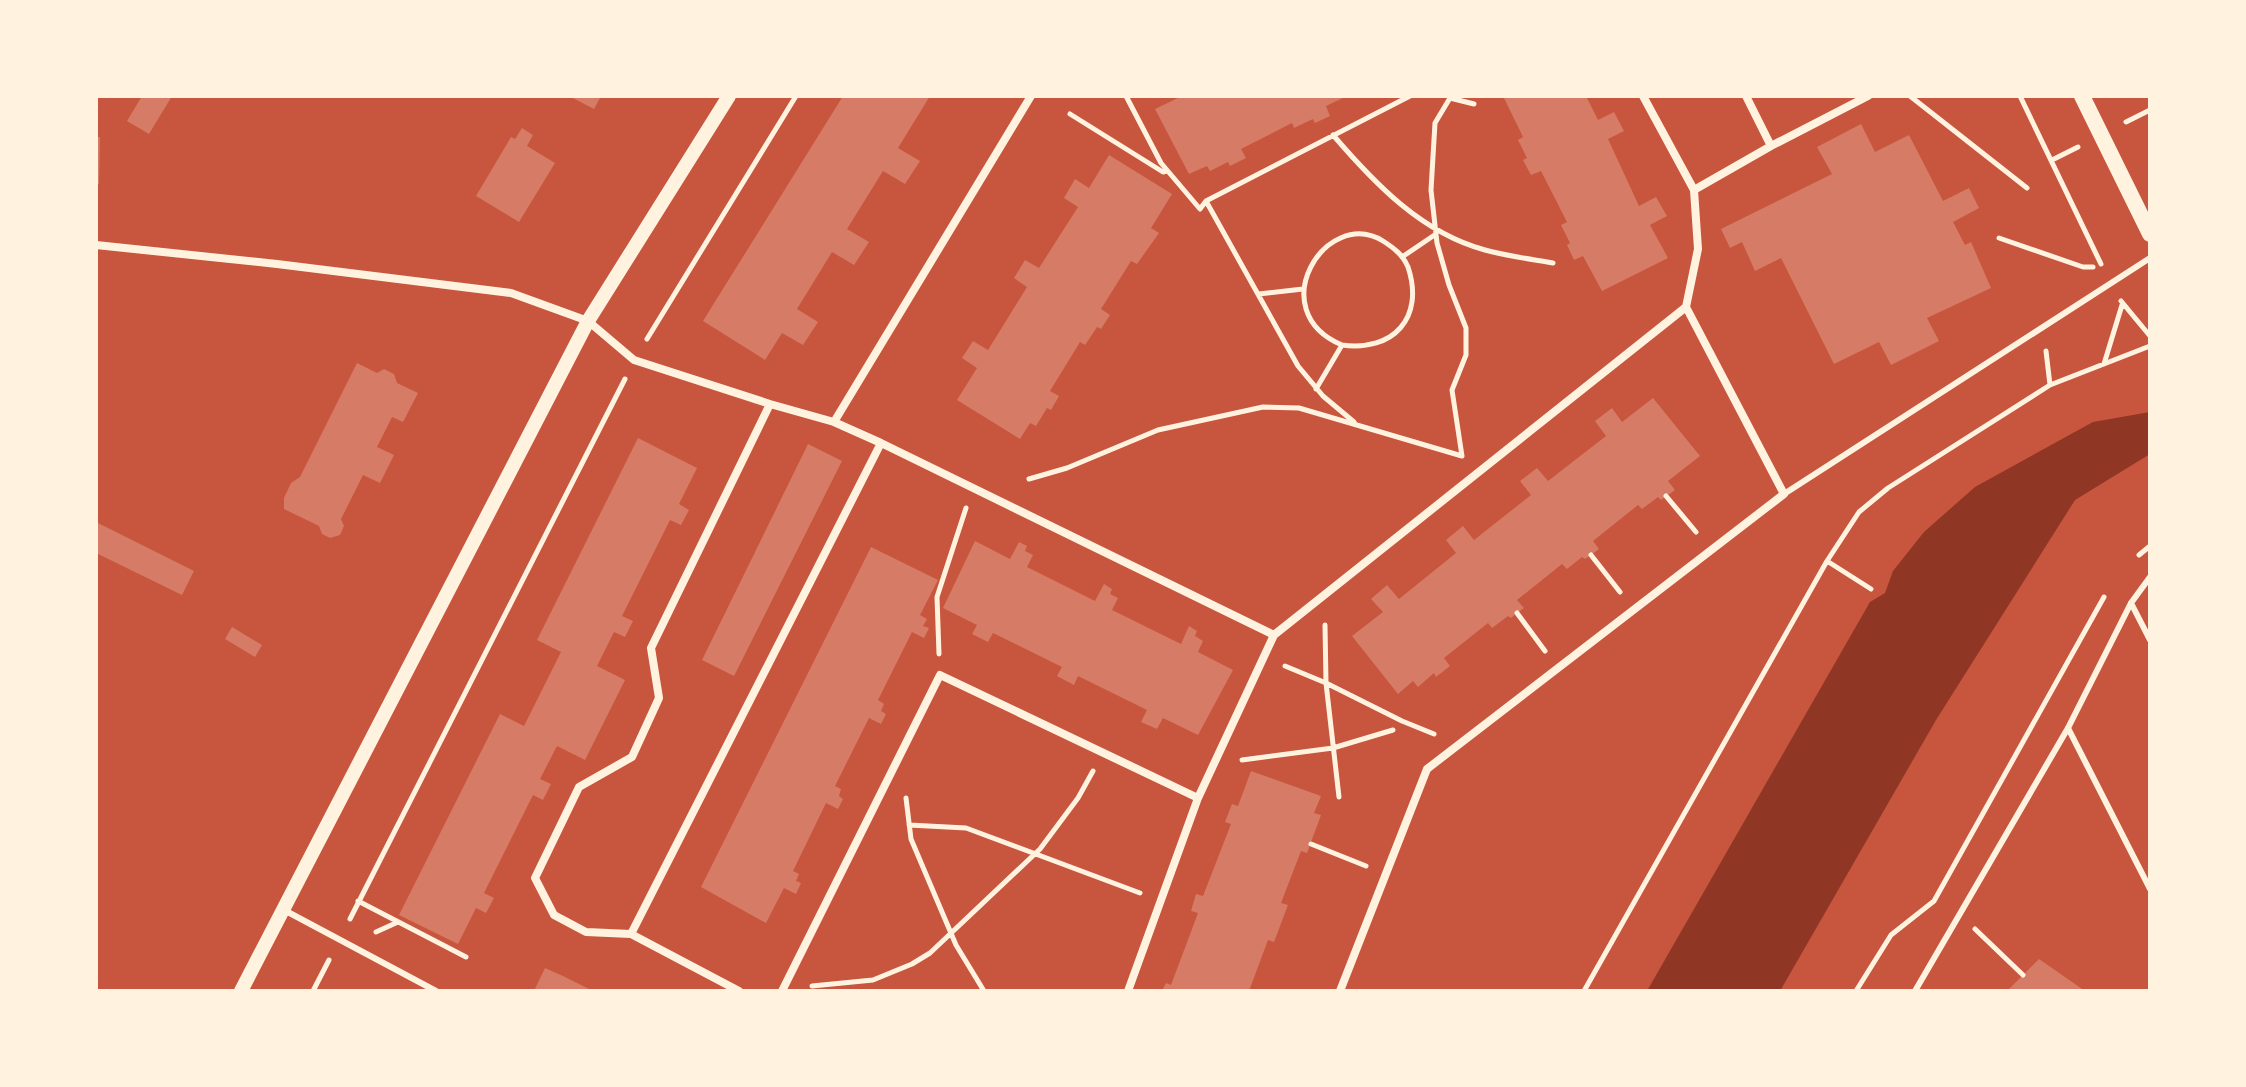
<svg xmlns="http://www.w3.org/2000/svg" width="2246" height="1087" viewBox="0 0 2246 1087" font-family="'Source Serif 4',serif">
<rect width="100%" height="100%" fill="#c8553d"/>
<path fill="#8f3625" d="M2150 412V454L2075 500 1936 720 1780 991H1647L1870 602 1885 593 1893 571 1924 532 1975 487 2093 422Z"/>
<path fill="#d67c66" d="M142 96H172L149 134 127 121Z
M569 96H601L594 109Z
M843 96H930L898 148 920 161 905 184 883 171 847 229 869 242 854 265 832 252 797 309 818 322 803 345 782 333 765 360 703 321Z
M1182 96H1347L1326 106 1330 116 1315 123 1313 119 1294 128 1292 123 1241 149 1246 158 1230 166 1228 162 1210 171 1207 166 1189 174 1155 109Z
M1503 96H1586L1598 120 1614 112 1624 131 1608 139 1639 206 1656 197 1667 216 1650 225 1668 258 1602 291 1583 256 1574 260 1567 245 1570 243 1561 225 1567 222 1541 171 1531 175 1523 160 1527 158 1518 140 1523 137Z
M1861 124 1875 152 1909 135 1943 201 1969 188 1979 208 1953 222 1965 245 1971 242 1991 288 1927 318 1939 341 1891 365 1879 342 1834 364 1781 258 1755 271 1742 242 1730 248 1721 229 1832 174 1817 147Z
M522 128 533 135 527 146 555 163 519 222 476 196 511 137 515 139Z
M96 137H100L99 184H96Z
M1109 155 1172 194 1151 228 1159 233 1137 264 1131 261 1101 309 1110 315 1101 329 1097 327 1085 345 1080 342 1050 391 1059 396 1051 410 1047 408 1036 426 1030 423 1020 439 957 400 977 368 962 358 973 341 988 350 1027 287 1014 278 1025 260 1039 268 1078 207 1064 198 1075 179 1089 188Z
M357 363 377 373 384 369 394 374 397 383 418 393 403 422 392 417 377 447 394 455 380 483 363 475 341 519 344 526 340 535 330 538 322 534 319 526 284 509V498L291 483 300 477Z
M1653 398 1700 456 1668 481 1675 490 1661 500 1658 497 1642 509 1638 505 1593 541 1599 549 1591 555 1585 559 1582 557 1567 569 1562 564 1517 600 1524 608 1517 613 1511 618 1508 616 1492 628 1488 623 1444 658 1450 666 1436 677 1434 673 1418 687 1413 681 1398 694 1352 636 1383 612 1371 599 1387 585 1399 599 1456 553 1446 540 1463 526 1474 540 1531 495 1520 481 1537 468 1548 481 1606 436 1595 421 1612 408 1622 422Z
M638 438 697 468 679 504 689 510 681 525 670 520 622 616 633 621 625 637 614 632 597 666 625 680 585 760 557 746 540 779 551 784 543 800 533 795 484 893 494 898 486 913 476 908 458 944 399 915 500 714 524 726 561 652 537 640Z
M808 444 842 461 734 676 702 660Z
M96 522 194 571 182 595 96 553Z
M975 541 1010 559 1019 542 1027 546 1025 551 1033 555 1027 567 1095 601 1104 584 1112 589 1110 594 1118 598 1112 610 1181 644 1189 626 1197 631 1195 636 1203 641 1198 652 1233 670 1198 735 1163 718 1157 729 1141 722 1147 710 1078 676 1074 685 1057 676 1062 667 993 633 988 642 972 634 977 625 943 608Z
M871 547 938 580 920 615 927 619 923 626 929 628 924 638 912 632 878 700 884 704 881 711 886 714 881 724 869 718 835 786 841 789 839 796 843 799 838 809 826 803 793 871 799 874 796 881 801 883 796 894 784 888 766 923 701 887Z
M232 627 262 645 255 657 225 639Z
M1251 771 1321 796 1314 813 1321 815 1307 853 1301 851 1281 903 1288 905 1274 942 1268 940 1249 991H1162L1166 983 1171 985 1198 913 1191 911 1196 894 1203 896 1231 824 1225 822 1232 804 1238 806Z
M2039 959 2085 991H2007Z
M545 968 563 976 593 991H534Z"/>
<g fill="none" stroke-linecap="round" stroke-linejoin="round">
<path stroke="#fff3e0" stroke-width="5" d="M1126 96 1161 163 1200 209 1206 201 1298 366 1323 396 1354 422
M1910 96 2027 188
M2020 96 2101 264
M1070 114 1163 172 1167 171
M2126 122 2150 110
M1333 135C1375 184 1422 233 1485 250 1507 256 1530 259 1553 263
M2052 160 2078 147
M1206 201 1410 96
M1999 238 2083 267H2093
M1402 257 1436 234
M1259 294 1303 289
M2121 301 2150 336
M647 339 796 96
M2046 351 2050 385
M2104 364 2122 305
M1316 389 1342 345C1393 352 1425 318 1408 267 1403 255 1394 248 1383 241 1326 206 1261 311 1342 345
M1462 456 1452 390 1466 355V328L1449 285 1437 243 1431 190 1435 123 1450 98 1474 104
M1029 479 1067 468 1158 430 1263 407 1299 408 1462 456
M1666 496 1696 532
M1591 555 1620 592
M2139 555 2150 546
M1827 561 1871 589
M1517 613 1545 651
M1325 625 1326 683 1402 721 1434 734
M939 654 937 597 966 508
M1285 666 1326 683 1339 797
M1242 760 1333 748 1393 730
M906 798 911 839 956 945 984 991
M909 825 966 828 1140 893
M1311 844 1366 866
M358 901 466 957
M350 919 625 379
M1975 929 2023 975
M376 932 398 922
M812 986 873 980 912 964 930 953 1040 849 1078 798 1093 771
M313 991 329 960
M1584 991 1827 561 1859 512 1888 488 2050 385 2150 346
M1856 991 1891 935 1934 901 2104 597"/>
<path stroke="#fff3e0" stroke-width="6" d="M1784 494 2150 258
M2131 603 2150 640
M2068 728 2150 889
M284 910 436 991
M1915 991 2068 728 2131 603 2150 577"/>
<path stroke="#fff3e0" stroke-width="8" d="M1746 96 1771 146
M1694 190 1771 146 1868 96
M96 245 277 264 511 293 588 321 634 360 770 404 834 422 881 443 1274 635
M770 404 651 648 659 698 632 757 579 787 535 878 554 915 586 932 631 934 881 443
M834 422 1031 96
M631 934 739 991
M782 991 940 675 1198 798
M1128 991 1198 798 1274 635 1686 307
M1340 991 1427 769 1784 494 1686 307 1698 249 1694 190 1643 96"/>
<path stroke="#fff3e0" stroke-width="14" d="M241 991 588 321 729 96"/>
<path stroke="#fff3e0" stroke-width="16" d="M2082 96 2150 234"/>
</g>
<rect width="2246" height="1087" fill="none" stroke="#fff3e0" stroke-width="196"/>
</svg>
